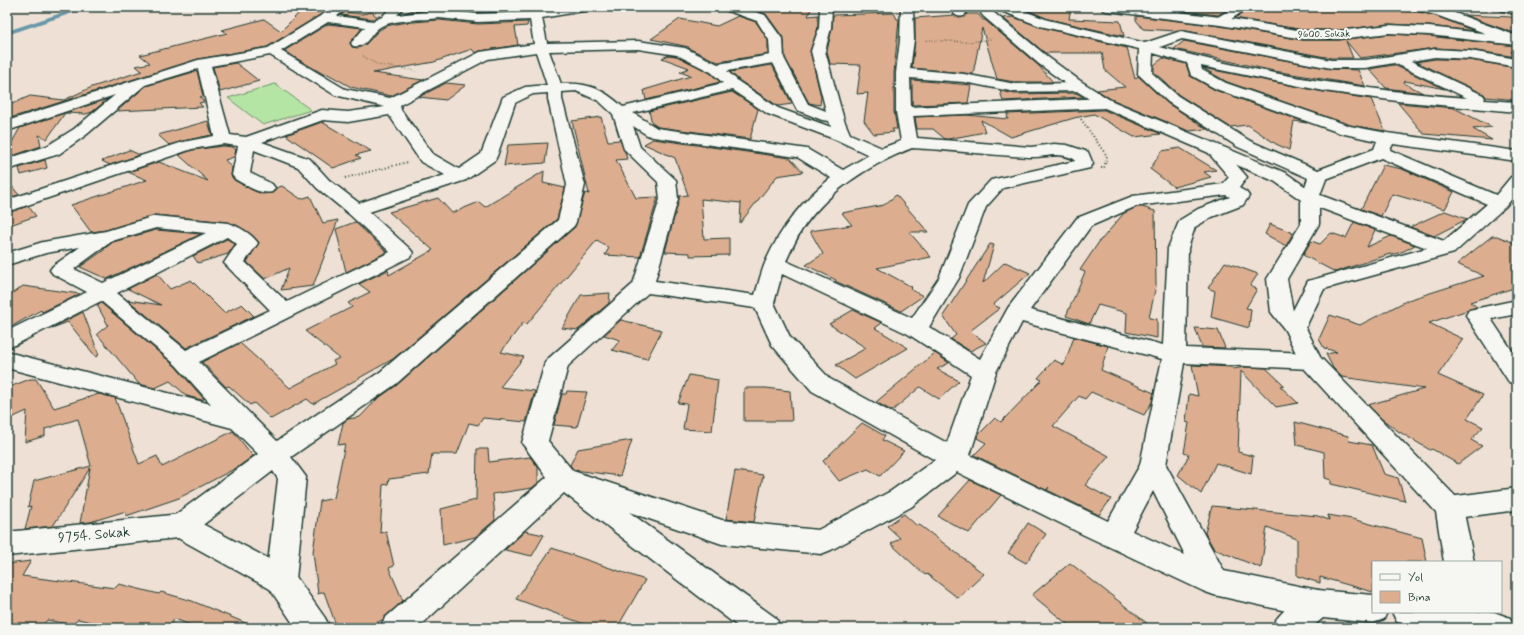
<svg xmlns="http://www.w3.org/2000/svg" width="1524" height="635" viewBox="0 0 1524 635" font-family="Mynerve,sans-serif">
<rect width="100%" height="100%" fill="#eee0d4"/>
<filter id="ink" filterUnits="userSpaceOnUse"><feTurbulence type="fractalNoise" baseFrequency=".025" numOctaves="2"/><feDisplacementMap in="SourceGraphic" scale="8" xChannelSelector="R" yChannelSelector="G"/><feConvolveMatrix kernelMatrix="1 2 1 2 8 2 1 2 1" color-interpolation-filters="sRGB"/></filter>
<g filter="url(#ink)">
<path fill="#b5e5a4" stroke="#6a916c" d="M275 84 311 110 263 125 228 98Z"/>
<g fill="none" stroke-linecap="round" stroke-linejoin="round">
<path stroke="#6897aa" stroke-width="3.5" d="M7 33 85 7"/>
</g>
<path fill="#ddad8f" stroke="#1f3d34" d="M305 7 328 10 267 47 198 59 7 119V106L30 96 64 100 92 87 142 71 136 66 150 63 140 55 227 33 222 30 264 19 281 31Z
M423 7H496V10L533 7 532 11 478 12 439 9 404 13Z
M746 7H812L808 16 818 15V28L810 51 821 97 820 105 809 103 785 58 784 39 766 14Z
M1021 7H1071L1069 19 1120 21 1124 36 1048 19Z
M1149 7H1232L1218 15Z
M1250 7H1400L1407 11H1416L1436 16 1474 31 1429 26 1389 24 1339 30H1303L1235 18Z
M345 12 362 14 372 12 376 16H380L373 19 341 15Z
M894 13 897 19H899L894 73V112L897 129H892L894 132 874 134 864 121 868 93 857 94 861 65 830 64 827 51 832 28 833 15Z
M967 14H978L983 20H985L1039 66 1053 82H1015L997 79 982 28 973 74 912 68 915 40V18L954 15 961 18Z
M1464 15 1511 17 1517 20V34Z
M738 16 756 22 768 40V54L718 62 688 48 689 47 651 39 680 19 717 26Z
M1136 16 1220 26 1303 40H1339L1389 34 1429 36 1516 46 1511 52 1517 54V57L1470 50 1435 48 1360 58 1346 41 1353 58H1331L1181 30 1176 31 1143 29 1136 20Z
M1013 17 1040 27 1127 48 1135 79 1138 76 1167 103 1207 129 1189 131 1111 99 1097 90 1125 87 1105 70 1102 53H1045L1003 18Z
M439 20 478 24 528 22 527 26 515 27 518 45 480 51 475 53 472 49 434 62 373 73 423 80 391 96 351 87 328 74 325 75 284 51 328 24 362 28 350 43 352 47 358 48 366 44 378 31 386 26 401 23Z
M1184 41 1331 69 1358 70 1365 86 1274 71 1174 49Z
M669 55 677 56 710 73 720 82 646 100 644 90 691 76 680 72 689 68 662 58Z
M1163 58 1186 64 1190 76 1215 90 1307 123 1294 121 1289 150 1276 144 1248 125 1230 127 1179 95 1154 72V65Z
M1435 59 1470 60 1517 68V100L1486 97 1484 94 1416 62Z
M236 63 259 81 220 92 213 67Z
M772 65 792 104 778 106 740 81 730 72Z
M1394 65 1445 89 1405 81 1404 83 1423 93 1386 88 1369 69Z
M1203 68 1324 92 1371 99 1385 131 1350 125 1227 82Z
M197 71 203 96 200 97 204 102 199 103 203 107 117 111 146 86Z
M912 80 971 85 968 103 912 105Z
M446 83 466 85 446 100 419 97Z
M1000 91 1015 94 1076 93 1084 97 1003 101Z
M732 92 758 109 750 139 658 127 652 123 649 111Z
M108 99 92 112 86 114 65 113Z
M1398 103 1454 108 1492 127 1473 129 1492 140 1424 134Z
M1104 110 1161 134 1134 137 1094 114 1074 118 1011 137 981 120 985 132 948 139H945L933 129H917L915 117 966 115 1008 119 1007 114Z
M65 113 47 139 39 135 41 146 15 155H7V151L20 128Z
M601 117 608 141 620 140 625 152 627 159 616 160 636 198 658 197 640 257 605 255 609 248 597 240 527 324 523 323 501 352 524 357 500 387 535 391 526 422 483 418 478 425 469 423 457 454H432L429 474 389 479 388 484 383 485 380 533 386 531 394 566 389 568 403 601 382 620 366 628H337L324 592 318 594 313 552 320 501 334 498 345 444 338 445 343 423 348 419 360 417 376 400 397 385 575 227 585 193 589 194 572 121Z
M208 121 212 135 183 141 169 145 158 135Z
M322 122 371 151 356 155 361 158 333 168 286 135Z
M653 139 790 158 803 172 777 176 740 223 741 203 701 199 704 239 729 238V255L690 256V253L665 252 679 199V196L688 195 675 158 644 144Z
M548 143 545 163 504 166 508 145Z
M223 146 233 147 236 150 234 157 225 160 232 168 231 175 234 180 252 190 262 194 272 193 276 188 282 186 301 199 310 196 323 223 338 220 313 286 281 290 289 268 265 279 247 262 259 242 245 230 228 222 155 215 106 230 91 232 71 205 147 180 128 172 159 162 208 181 179 155 192 150Z
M1180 148 1216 170 1204 172 1211 177 1174 187 1150 169 1162 151Z
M129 150 140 155 110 165 102 161Z
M45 160 47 168 21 175 19 168Z
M1383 165 1402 169 1454 192 1445 209 1392 194 1381 216 1361 209Z
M544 171 543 183 565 188 557 219 393 359 313 404 307 399 271 419 254 403 250 405 229 386 226 387 202 362 240 343 290 388 335 364 333 361 339 358 305 331 352 307 348 303 370 292 359 284 388 270 389 275 433 250 389 212 438 198 452 213 479 202 485 207Z
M7 180 19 195 7 198Z
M896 195 928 232H909L931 257 877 268 912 287 910 289 923 296 901 311 835 281 836 280 806 265 823 254 810 231 852 225 842 213 884 205Z
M28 206 36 216 7 226V213Z
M1137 207H1142L1155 211 1156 286 1149 318 1157 319V338L1126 332 1127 313 1098 305 1089 324 1066 316 1085 272 1080 270 1101 239H1102L1124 213Z
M1445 211 1467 219 1434 236 1410 227Z
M355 222 387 252 346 272 336 229Z
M1354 222 1375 230 1367 247 1391 236 1415 245 1404 251 1392 255 1390 254 1335 272 1303 255 1311 241 1320 244 1331 233 1346 238Z
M1270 224 1293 233 1286 246 1265 234Z
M156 230 201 234 107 279 80 267 104 250V249L113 242Z
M1492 236H1497L1517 244V287L1470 302 1477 307 1429 323 1463 339 1438 375 1483 395 1467 419 1483 427 1471 440 1482 446 1458 464 1432 449 1430 450 1398 431 1382 419 1368 405 1424 389 1342 377 1333 368 1326 354 1337 352 1324 348 1319 339 1330 315 1360 325 1408 300 1484 276 1457 264Z
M227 239 235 244 228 254 198 263 193 256Z
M990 244 994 245 983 283 1005 262 1030 273 993 305 1000 308 970 331 986 343 970 351 951 339 956 335 943 316Z
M1225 262 1258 274 1250 286 1257 289 1246 308 1251 309 1249 328 1211 317 1215 291 1208 288Z
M157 274 170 289 191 280 224 313 242 304 254 316 186 348 128 300 161 305 128 289Z
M23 286 80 294 42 312 41 310 7 329V297Z
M610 293 609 303 578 330 562 328 581 295Z
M101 303 175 366 204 399 202 400 187 396 170 381 155 388 139 384 97 334 108 325 97 305Z
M853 310 882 323 875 328 908 348 855 379 836 365 866 348 829 324Z
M83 312 99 355 96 357 68 322 52 328Z
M621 320 662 330 647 359 612 350 620 340 604 335Z
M1195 328 1218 330 1225 348 1202 347Z
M1074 337 1108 346 1101 370 1154 393 1152 402 1144 415 1091 392 1085 399 1079 396 1053 426 1109 456 1085 485 1111 499 1099 515 1047 490 1049 487 1046 490 974 455 986 443 977 438V436L995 418 1001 422 1042 380 1038 378 1054 360 1064 365Z
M935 353 949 363 937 369 959 381 939 399 920 387 892 411 876 402Z
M1192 365 1232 367 1233 369 1245 367 1266 368 1284 385 1280 386 1298 403 1276 407 1241 371 1238 452 1253 456 1251 474 1216 463 1201 494 1178 475 1189 455 1184 453 1189 423 1186 422 1189 394 1198 396Z
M689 375 718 380 712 431 683 429 687 404 678 403Z
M30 379H36L54 408 99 394 115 398 139 464 157 456 162 467 233 431 253 456 238 467 179 498 126 516V511L90 522 80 523 90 468 53 526 25 529 31 506 28 507 34 481 91 466 78 419 45 429V436L25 442 27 411 7 420V388Z
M744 388H766L790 391 792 421H744Z
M567 391 587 392 577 427 554 425 562 394H566Z
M1295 422 1348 436 1349 441 1372 445 1384 474 1398 478 1405 501 1331 484V480L1325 478 1324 452 1297 445Z
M862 423 885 436 882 440 904 451 880 476 868 469 839 481 823 461Z
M632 440 620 476 574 470 570 465 578 449Z
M477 449H488L489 462 530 457 538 467V483L532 488 493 494 495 520 475 537 443 545 441 509 476 500Z
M735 471 763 475 754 522 726 519Z
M970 480 1001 495 969 533 938 516Z
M1212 506 1318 516 1329 520 1328 515 1352 519 1422 538 1427 562H1373V592L1320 577V583L1297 576V539L1267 527 1261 568 1214 549 1205 533Z
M904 514 917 526 919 525 921 526 984 574 958 598 927 574 925 575 891 544 900 538 887 526Z
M1028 523 1046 534 1026 563 1008 553Z
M525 531 544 535 532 556 505 550Z
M552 548 645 580 617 628H595L516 599Z
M31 561 22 576 115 588 119 584 159 594 161 592 192 601 258 628H197L175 619 167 628H115L78 619 73 625 47 620 40 628H7V564Z
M1070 563 1153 628H1072L1032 595Z"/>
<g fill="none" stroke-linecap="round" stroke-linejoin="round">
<defs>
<path id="minor" d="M335 7H349L337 16 373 21 382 17 391 7H401L402 9 397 15 439 10 478 14 535 12 564 7H589L587 10 583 11 542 18 547 43 638 41 685 48 718 64 770 55 769 40 757 21 725 10 723 7H741L765 15 783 40 784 58 808 104 826 111 811 51 819 28 820 7H832L831 28 825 51 844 120 850 134 882 148 901 141 896 112V73L900 40 901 7H913L914 40 910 69 964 74 1015 84 1078 83 1083 84 1085 87 1083 90 1078 91 1015 92 964 82 910 78 911 107 1105 98 1110 100 1113 103 1110 106 1105 108 913 116 917 138 1031 147 1054 144 1067 145 1088 152 1093 164 1090 168 1003 188 986 207 959 278 929 327 980 359 1008 308 1077 218 1133 196 1223 184 1229 177 1206 150 1208 146 1214 145 1220 146 1247 177 1239 188 1246 192 1249 196 1243 205 1212 217 1195 227 1188 248 1186 348 1310 353 1318 356 1322 361 1318 366 1310 369 1184 363 1166 465 1224 571 1318 590 1329 594 1334 604 1329 614 1318 618 1214 595 1203 591 1082 534 957 472 911 507 831 550 821 554 722 544 629 512 776 618 781 628H740L564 493 418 628H380L385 618 547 477 522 443 545 363 549 358 633 284 660 199 658 182 624 149 613 114 599 101 576 91 562 92V99L585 185 576 222 574 226 396 384 291 457 306 477 296 580 292 589 281 593 270 589 266 580 278 479 273 471 191 534 181 538 171 534 167 526 171 518 258 454 232 428 7 368V352L211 404 176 365 101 301 15 345 7 347V331L87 292 53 274 50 270 53 266 80 247 46 253 7 265V253L43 242 106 231 155 216 228 223C238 226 252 234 258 243L245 262 287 302 390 252 349 214 317 188 298 167 254 150 250 173 272 184 275 188 272 192C259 195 246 185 235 179L232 175 238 146 223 144 192 149 7 212V200L183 142 214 136 198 69 145 85 86 135 59 154 7 170V159L47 146 74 129 115 95 7 131V121L198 60 268 48ZM439 18 478 22 530 20 534 44 480 52 390 98 345 89 281 51 328 22 365 27 351 43 353 46C367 49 370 33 380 27 394 19 423 20 439 18ZM638 49 677 55 711 72 723 83 623 107C603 89 588 82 561 84L549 51ZM536 52 547 85 525 87 503 97 481 154 459 169 433 154 401 110 400 105 488 59ZM270 55 335 95 385 107 348 112 322 110 246 137 230 135 211 66ZM773 63 797 110 822 120 829 121 831 127 778 108 739 82 727 71ZM732 90 768 114 837 140 869 155 843 170 807 149 657 128 633 113ZM548 93V99L567 185 558 220 380 372 277 441 199 362 410 257 413 253 410 249 369 212 466 180 495 160 497 156 515 103 533 94ZM389 115 421 162 445 175 359 203 329 180 310 159 262 142 323 120 348 122ZM633 126 647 135 653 137 797 157 831 178C802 200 780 229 765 263 761 273 758 285 755 295L655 281 678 199 676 180 640 147ZM912 148C951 150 990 155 1029 157 1048 158 1055 151 1074 159L1075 161 991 180 968 205 939 278 912 318 786 261C792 249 797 236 805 225 831 189 871 164 912 148ZM1226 195 1230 197 1198 209 1180 220 1178 224 1168 248 1163 345 1030 310 1091 226 1137 206ZM156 228 206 233 103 283 74 269 112 241ZM227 237 237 244 224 263 270 310 186 350 117 293ZM782 274 908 334 971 375 947 443 830 379 790 337 774 303ZM648 293 755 308 772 345 812 391 935 460 891 491 818 530 722 520 573 471 548 441 568 366ZM1022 322 1162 359 1140 465 1108 521 970 455 996 372ZM1153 491 1185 555 1132 531Z
M949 7H961L966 13 964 16C956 18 953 13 949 7Z
M997 7H1014L1048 20 1145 43 1181 31 1331 60H1365L1435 49 1470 51 1517 59V67L1470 59 1435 57 1411 61 1483 95 1485 98 1484 100 1517 102V112L1397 101 1324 91 1201 66 1202 70 1226 83 1350 126 1387 133 1517 151V161L1393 144 1390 150 1496 195 1511 177 1517 176V193L1505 207 1454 253 1324 289 1303 333 1295 335 1287 333 1284 328 1308 281 1427 248 1304 202 1301 198 1308 178 1238 147 1168 102 1138 74 1139 49 1040 26 999 10ZM1182 39 1331 68H1365L1394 63 1467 98C1363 90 1260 74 1160 47ZM1153 53 1187 63 1191 75 1216 89 1340 133 1377 141 1374 149 1318 170 1250 141 1178 96 1152 73ZM1381 158 1487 204 1444 241 1320 195 1326 179Z
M1235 7H1249L1224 24H1216L1214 21 1216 18Z
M1414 7H1435L1444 9 1517 36V45L1436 15 1416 10Z
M1499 7H1517V15L1501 10Z
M1517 300V314L1491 319 1517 358V384L1509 382 1466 315 1469 310Z
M1517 488V510L1449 519 1439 516 1435 508 1439 500 1449 497Z
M1456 612H1494L1510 618 1515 628H1458L1453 618Z"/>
<path id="tertiary" d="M982 7H994L993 12 1049 58 1079 80 1110 100 1286 173 1316 194 1319 198V224L1287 279 1293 311 1306 328 1320 357 1459 500 1463 508 1474 562H1444L1436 512 1302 366 1285 330 1271 312 1267 279 1301 224V200L1274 181 1100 106 1069 86 1039 64 983 16 981 13Z
M1101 7H1136L1220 17 1303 31H1339L1389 25 1429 27 1517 37V45L1429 35 1389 33 1339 39H1303L1220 25 1107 11 1103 10Z
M181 514 191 518 292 571 325 618 330 628H296L270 589 178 538 7 556V532Z
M1318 590 1373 595V612H1387L1384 619 1373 623 1323 618 1311 628H1271C1279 611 1300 597 1318 590Z
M1392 612H1484L1485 618 1480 628C1453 628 1423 631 1397 622Z"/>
</defs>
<use href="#minor" stroke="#1f3d34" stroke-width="3"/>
<use href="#tertiary" stroke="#1f3d34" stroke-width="3"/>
<path stroke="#1f3d34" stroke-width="1.5" stroke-dasharray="0.5 2" stroke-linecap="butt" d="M925 40 968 42 992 39
M363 56 378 65 417 71"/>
<path stroke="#1f3d34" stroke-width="2" stroke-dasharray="1 2.5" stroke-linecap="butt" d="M1081 119 1107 156 1104 168H1101
M345 178 408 162"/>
<use href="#minor" fill="#f6f6f2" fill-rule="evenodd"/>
<use href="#tertiary" fill="#f6f6f2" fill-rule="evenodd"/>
</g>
</g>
<g text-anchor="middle" stroke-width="4" stroke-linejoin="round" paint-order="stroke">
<g font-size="10" fill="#1f3d34" stroke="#f6f6f2">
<text transform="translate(1324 33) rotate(-1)" y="4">9600. Sokak</text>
</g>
<g font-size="14" fill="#1f3d34" stroke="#f6f6f2">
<text transform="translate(94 534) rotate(-5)" y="5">9754. Sokak</text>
</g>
</g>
<rect width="1524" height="635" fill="none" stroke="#f6f6f2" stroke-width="24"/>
<rect x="12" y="12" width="1500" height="611" fill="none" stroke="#1f3d34" stroke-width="1.5" filter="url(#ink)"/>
<rect x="1372" y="561" width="130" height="52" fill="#f6f6f2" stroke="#a0aca6"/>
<rect x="1380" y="574" width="20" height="6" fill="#f6f6f2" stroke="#a0aca6"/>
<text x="1408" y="581" font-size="12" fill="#1f3d34">Yol</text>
<rect x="1380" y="591" width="20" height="12" fill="#ddad8f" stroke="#a0aca6"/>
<text x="1408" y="601" font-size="12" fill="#1f3d34">Bina</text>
</svg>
